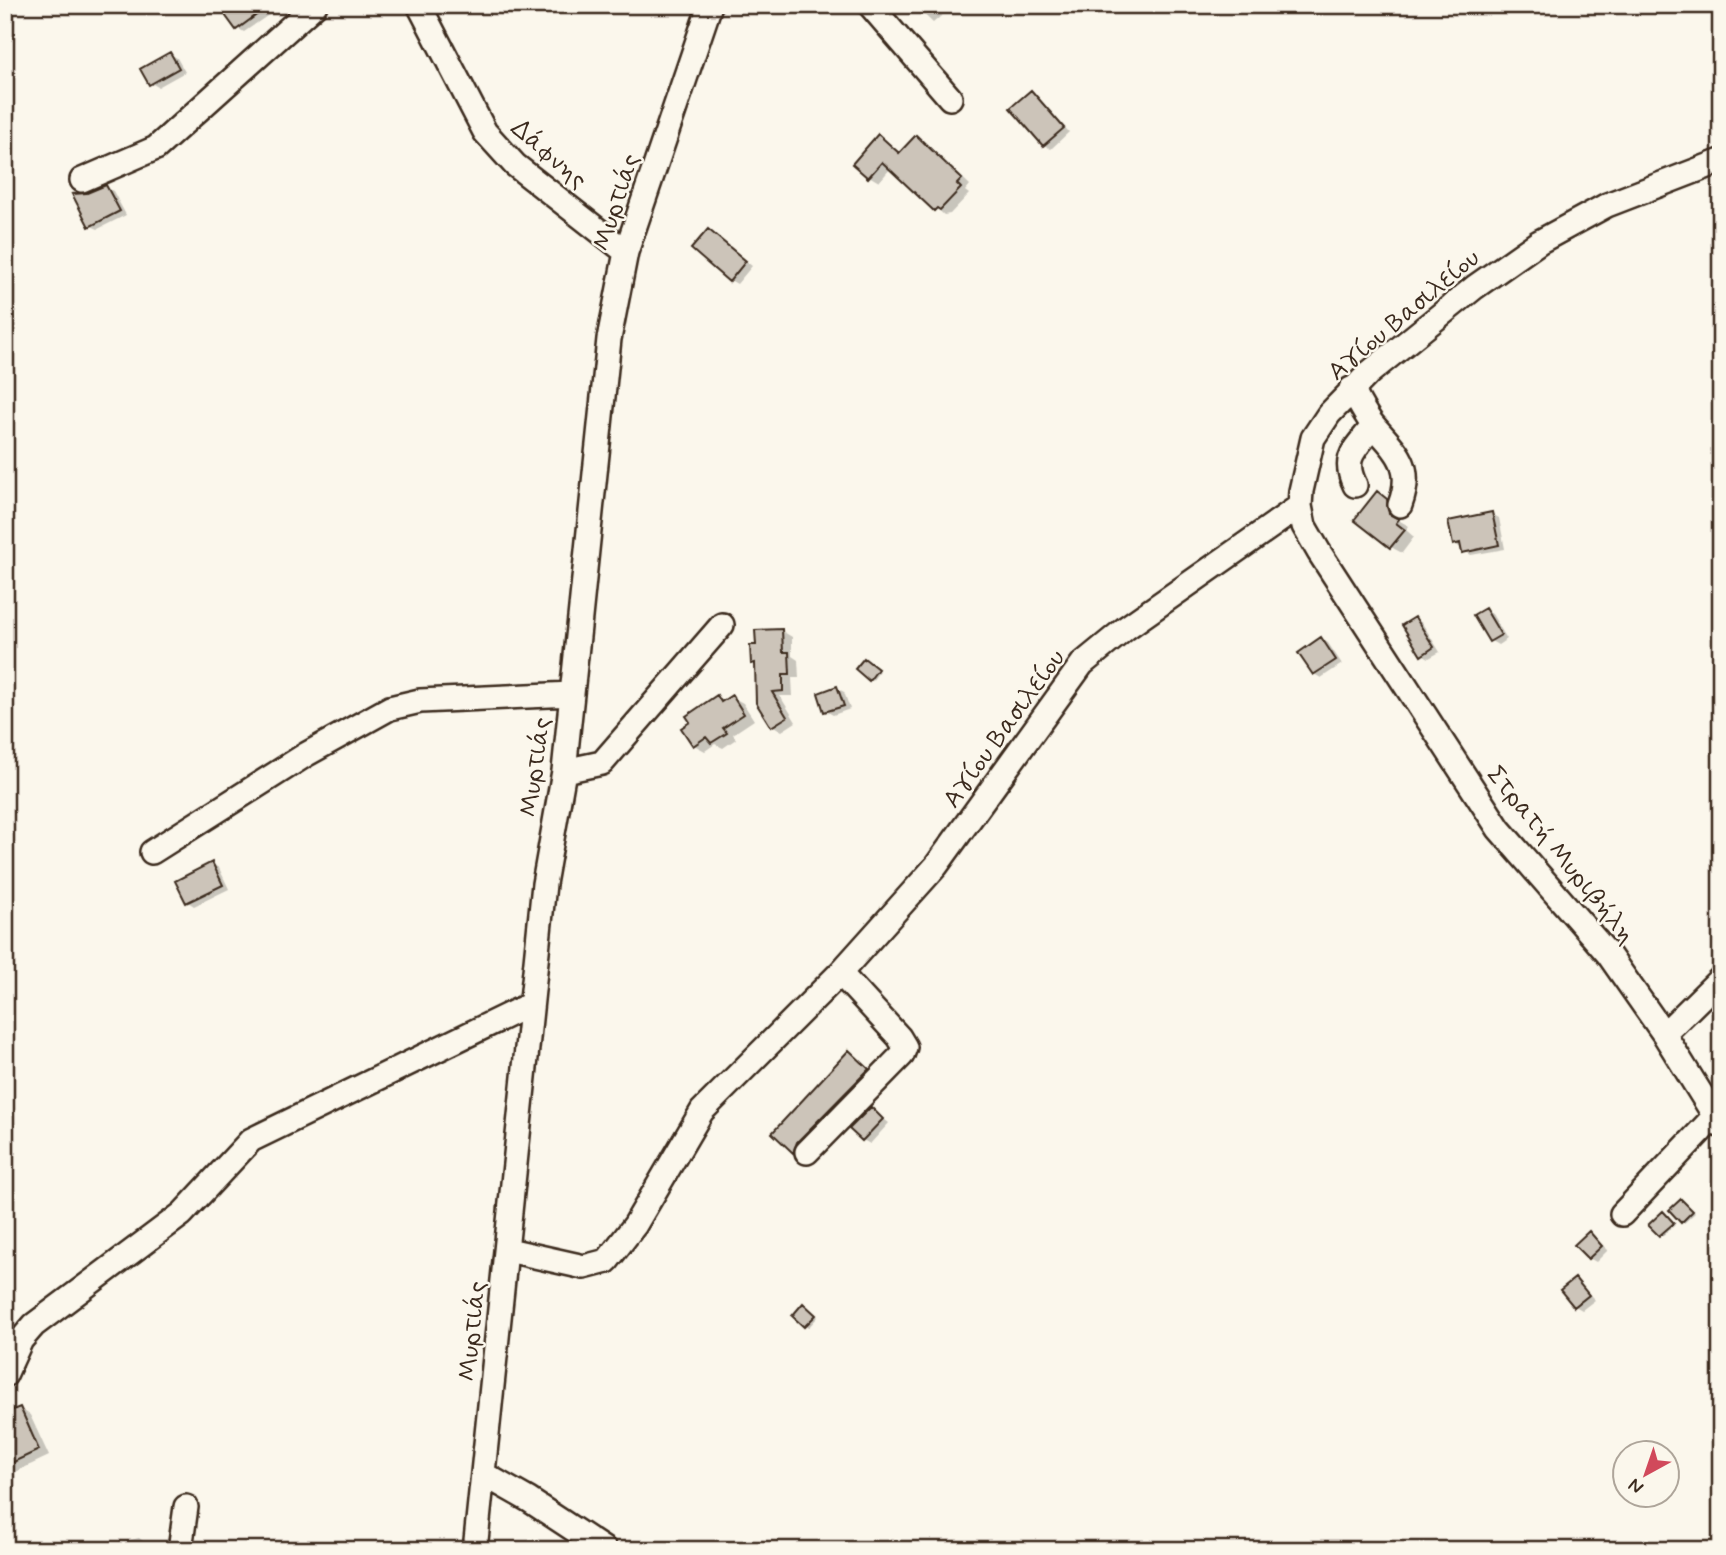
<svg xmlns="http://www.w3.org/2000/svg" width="1726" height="1555" viewBox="0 0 1726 1555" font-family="Mynerve,sans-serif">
<rect width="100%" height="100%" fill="#fbf7ec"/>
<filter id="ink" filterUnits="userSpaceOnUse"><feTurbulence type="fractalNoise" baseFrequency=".0143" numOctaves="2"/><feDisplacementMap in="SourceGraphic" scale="14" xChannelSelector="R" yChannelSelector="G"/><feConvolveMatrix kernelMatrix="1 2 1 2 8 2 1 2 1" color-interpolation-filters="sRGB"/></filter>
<g filter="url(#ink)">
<path fill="#0003" d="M263 5 270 14 244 32 237 28Z
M914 5H954L933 23Z
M170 54 177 58 185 72 158 87 151 83Z
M1031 92 1069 132 1051 149 1044 145Z
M878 136 901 153 916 137 926 143 970 185 965 191 969 194 950 214 944 215 891 168 879 182 869 176 855 164Z
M106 187 113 191 126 215 98 229 91 226 87 195Z
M708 231 752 266 737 284 730 280Z
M1378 493 1398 507 1400 521 1409 526 1406 530 1414 537 1402 553 1391 547Z
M1492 514 1499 518 1505 549 1471 555 1455 544Z
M1485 610 1492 614 1507 639 1498 645 1491 641Z
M1416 619 1422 623 1440 652 1429 658 1422 654Z
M782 631 792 637V656L798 660 799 678H792L793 696H780L796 722 782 731 772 725 757 665 753 663 758 647Z
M1321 639 1328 643 1342 664 1321 678 1314 674Z
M867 662 879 672 872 681 870 679Z
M837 688 844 692 850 709 833 715 826 711Z
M717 697 725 702 732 697 743 703 754 720 733 734 736 739 723 748 715 744 705 751 694 745Z
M212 864 219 868 229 889 194 906 188 902Z
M850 1052 879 1076 805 1158 774 1133Z
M871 1109 889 1123 870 1144 863 1140Z
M1684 1202 1695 1213 1684 1223 1682 1221Z
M1666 1215 1675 1225 1663 1236 1660 1235Z
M1589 1233 1608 1250 1596 1262 1589 1258Z
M1575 1280 1595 1300 1582 1310 1575 1306Z
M806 1306 818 1317 808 1328 794 1315Z
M19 1408 30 1415 49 1456 13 1473 5 1468V1409L11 1412Z
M139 1538 155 1550H90Z"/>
<path fill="#ccc4b9" stroke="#3b2a1e" stroke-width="2" d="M239 5H270L236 30 225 15Z
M170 52 179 68 149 85 140 69Z
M1031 90 1064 128 1043 146 1010 108Z
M878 134 899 153 916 135 962 179 957 184 961 188 940 210 937 208 934 211 882 162 868 178 852 164Z
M106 185 120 211 89 227 72 194 87 193Z
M708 229 746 261 729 282 691 249Z
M1377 491 1387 499 1389 514 1399 519 1396 523 1405 530 1390 548 1354 520Z
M1492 512 1499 545 1462 553 1460 543 1453 545 1448 521Z
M1485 608 1501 635 1489 642 1473 615Z
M1415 617 1434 647 1421 656 1402 625Z
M782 629 783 652H789L790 674H783V691L772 692 787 717 771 727 756 703 755 663 751 664 750 645H756L755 630Z
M1321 637 1336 660 1313 675 1298 653Z
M864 658 878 669 869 681 855 669Z
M837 686 844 706 824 712 818 693Z
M717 695 721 702 732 695 744 714 723 728 727 733 711 743 706 737 693 746 681 728 690 722 686 716Z
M212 862 223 885 186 903 175 881Z
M849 1050 869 1069 797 1142 793 1153 772 1133Z
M871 1107 883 1119 862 1141 849 1129Z
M1681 1199 1693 1211 1681 1223 1669 1210Z
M1663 1211 1674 1223 1659 1236 1648 1225Z
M1589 1231 1602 1246 1588 1259 1574 1245Z
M1575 1278 1589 1295 1574 1307 1560 1290Z
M803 1303 816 1315 804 1327 792 1316Z
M20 1407 39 1450 5 1466V1413Z"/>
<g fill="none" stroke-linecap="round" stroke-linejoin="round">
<defs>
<path id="minor" d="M419 5 485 132 515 165 626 252
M870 5 950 98
M82 180 156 148 315 5
M1351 389C1359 401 1365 416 1375 427 1399 454 1414 467 1400 505
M1355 485C1341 457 1356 449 1373 426
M1300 506 1304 526 1319 552 1499 829 1608 954 1664 1034 1721 1126
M564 771 602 763 722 625
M152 852 307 754 390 708 420 701 572 694
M1664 1034 1721 978
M807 1152 902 1055 905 1047 899 1037 840 973
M1622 1214 1713 1118
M508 1250 584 1267 607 1261 635 1225 702 1111 840 973 936 866 1082 664 1126 628 1300 506 1301 491 1313 438 1329 414 1369 373 1475 287 1539 242 1607 205 1721 161
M5 1375 21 1340 34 1325 182 1214 251 1140 531 1004
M485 1475 529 1500 605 1550
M180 1550 186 1507
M475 1550 544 884 564 771 609 339 626 252 710 5"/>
</defs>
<use href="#minor" stroke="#3b2a1e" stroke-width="28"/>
<use href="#minor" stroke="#fbf7ec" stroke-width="23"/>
</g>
</g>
<g text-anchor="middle" stroke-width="5" stroke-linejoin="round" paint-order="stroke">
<g font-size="26" fill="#3b2a1e" stroke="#fbf7ec">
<text transform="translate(550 153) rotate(41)" y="9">Δάφνης</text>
<text transform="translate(615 202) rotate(-72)" y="9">Μυρτιάς</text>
<text transform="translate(1403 314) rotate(-40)" y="9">Αγίου Βασιλείου</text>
<text transform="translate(1003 728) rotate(-54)" y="9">Αγίου Βασιλείου</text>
<text transform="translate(534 767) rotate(-82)" y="9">Μυρτιάς</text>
<text transform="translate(1562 854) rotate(51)" y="9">Στρατή Μυριβήλη</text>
<text transform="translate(471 1331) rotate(-84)" y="9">Μυρτιάς</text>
</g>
</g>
<rect width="1726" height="1555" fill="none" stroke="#fbf7ec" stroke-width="28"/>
<rect x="14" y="14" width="1698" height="1527" fill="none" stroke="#3b2a1e" stroke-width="2.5" filter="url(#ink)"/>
<g transform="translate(1646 1474) rotate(220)"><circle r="33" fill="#fbf7ec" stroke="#aea59a" stroke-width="2"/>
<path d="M0-5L12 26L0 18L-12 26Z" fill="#d1495b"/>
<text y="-10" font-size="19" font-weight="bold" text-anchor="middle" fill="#3b2a1e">N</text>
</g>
</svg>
